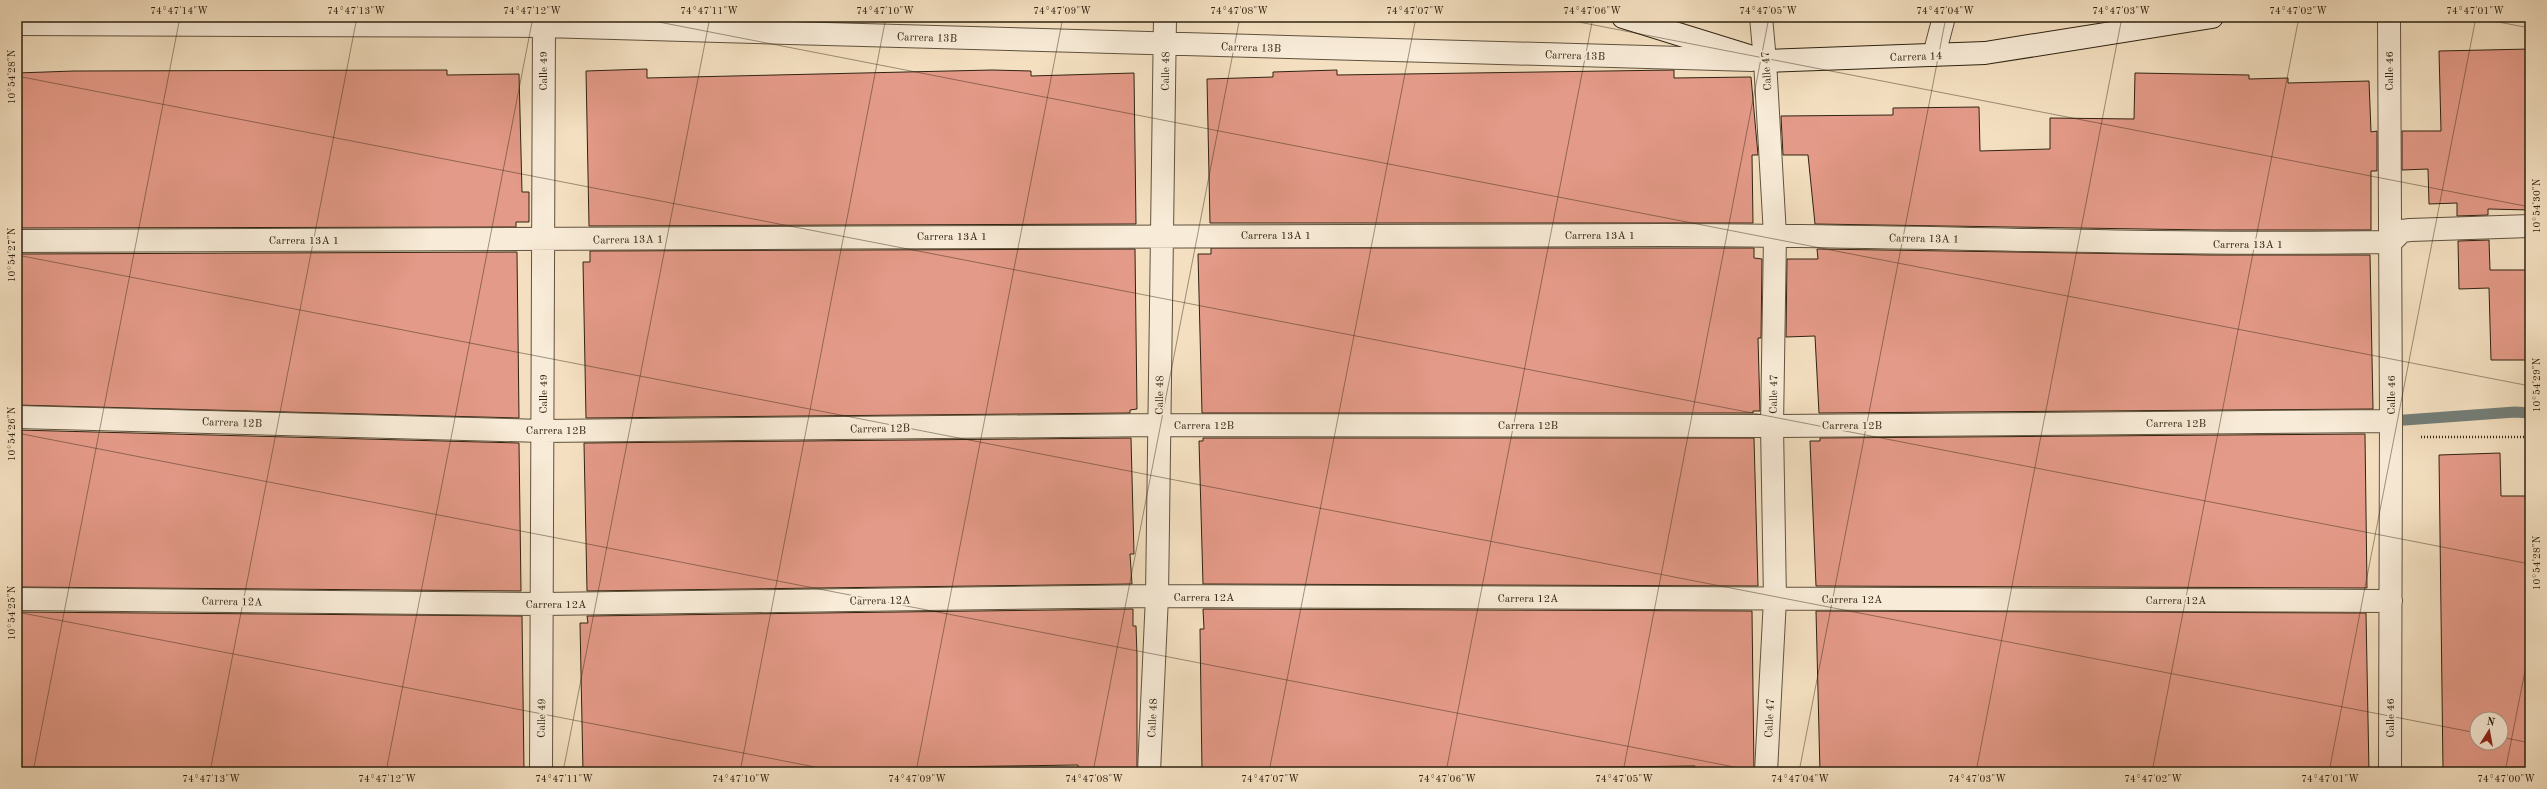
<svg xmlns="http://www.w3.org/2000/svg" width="2547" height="789" viewBox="0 0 2547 789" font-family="'Old Standard TT',serif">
<rect width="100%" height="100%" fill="#f4e0c1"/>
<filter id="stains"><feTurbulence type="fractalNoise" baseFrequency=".005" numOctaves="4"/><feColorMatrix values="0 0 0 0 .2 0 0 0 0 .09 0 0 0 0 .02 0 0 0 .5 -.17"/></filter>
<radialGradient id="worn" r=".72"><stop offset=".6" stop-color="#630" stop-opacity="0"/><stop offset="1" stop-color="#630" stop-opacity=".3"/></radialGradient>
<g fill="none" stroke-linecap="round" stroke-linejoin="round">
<path stroke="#737e78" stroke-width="11" d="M2391 421 2515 412 2530 413"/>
</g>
<path fill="#e49a88" stroke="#2f2311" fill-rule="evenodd" d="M2530 49V210L2488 209V215L2457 216V203L2429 204 2428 169 2402 170V131H2441L2439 51Z
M647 69V78L992 70 1031 71V76L1134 73 1136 224 589 226 586 71Z
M447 70V75L519 74 522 192H529V222H516V227L17 228V73L74 71Z
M1337 70V75L1674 70V78L1751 77 1758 155H1752L1753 223H1210L1207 79 1273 77V72Z
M2135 73 2249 75V79L2288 78V83L2369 81 2371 132 2377 131V171H2371V230H2209L1815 224 1808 155H1783L1781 116 1893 115V108L1979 107 1980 151 2050 149V118L2134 119Z
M2489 240 2490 270H2530V360H2491L2489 288 2459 289 2458 241Z
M1211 248H1754V258L1762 259 1761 338H1758L1760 411H1753V413H1202L1198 254H1211Z
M1135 249 1137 409 1130 410V413L586 418 583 262H590V251Z
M1817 249 2209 255H2370L2373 409 1819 413 1815 336 1786 337 1787 259H1818Z
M517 252 519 418 17 405V254Z
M17 430 519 443 521 591 17 587Z
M2365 434 2367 588 1816 586 1810 441H1820V438Z
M1131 438 1134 554H1130L1132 584 587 591 584 443Z
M1203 438H1754L1758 586 1203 584 1199 441H1203Z
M2500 453 2501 496H2530V767L2443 769 2439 455ZM2477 719H2501V743H2477Z
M1133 609V626H1136L1137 655V772H1079L1078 765 583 772 580 623H588L587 616Z
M1203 609 1752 611 1754 772H1695V766L1202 772 1200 629H1204Z
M1816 611 2366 613 2369 772H1820Z
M17 612 522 616 524 770 464 772V769L344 768 73 770 17 767Z"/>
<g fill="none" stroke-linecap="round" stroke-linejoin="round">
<defs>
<path id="street" d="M1761 17 1765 61 1775 235 1772 426 1775 599 1766 772
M2389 17 2391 421 2390 772
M17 24 543 26 1752 60
M1934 55 1944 17
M17 241C566 240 1114 235 1663 235 1906 235 2148 246 2391 242L2402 231 2410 230 2530 226
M17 417 543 431 1159 425 1772 426 2391 421
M17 599 543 604 1157 596 2391 601
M541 772 544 17
M1149 772 1157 596 1165 17"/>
<path id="secondary" d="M1623 17 1765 61 1985 53 2212 17"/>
</defs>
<use href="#street" stroke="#60523d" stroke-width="24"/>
<use href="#secondary" stroke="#2f2311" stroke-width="24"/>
<path stroke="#2f2311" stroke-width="2.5" stroke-dasharray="1 2" stroke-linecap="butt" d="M2421 437H2530"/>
<use href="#street" stroke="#f8ebd7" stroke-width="22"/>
<use href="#secondary" stroke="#f8ebd7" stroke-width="22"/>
</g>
<path fill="none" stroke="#2f2311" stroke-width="1" stroke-opacity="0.45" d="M633 17 2530 386M1553 17 2530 207M2472 17 2530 28M17 76 2530 564M17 255 2477 733M17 433 1760 772M17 612 841 772M2501 737 2530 743M33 772 180 17M210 772 357 17M386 772 533 17M563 772 710 17M740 772 886 17M916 772 1063 17M1093 772 1240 17M1269 772 1416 17M1446 772 1593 17M1623 772 1769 17M1799 772 1946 17M1976 772 2122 17M2152 772 2299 17M2329 772 2476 17M2505 772 2530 646"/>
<g text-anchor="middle" stroke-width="4" stroke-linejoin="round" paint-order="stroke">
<g font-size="11" fill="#2f2311" stroke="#f8ebd7">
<text transform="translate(927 37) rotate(2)" y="4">Carrera 13B</text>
<text transform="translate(1251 47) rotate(2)" y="4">Carrera 13B</text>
<text transform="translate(1575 55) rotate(2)" y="4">Carrera 13B</text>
<text transform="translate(1916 56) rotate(-2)" y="4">Carrera 14</text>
<text transform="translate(543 71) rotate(-90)" y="4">Calle 49</text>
<text transform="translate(1165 71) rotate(-89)" y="4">Calle 48</text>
<text transform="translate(1766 71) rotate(-94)" y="4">Calle 47</text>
<text transform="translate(2389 71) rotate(-90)" y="4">Calle 46</text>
<text x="1276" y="239">Carrera 13A 1</text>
<text x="1600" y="239">Carrera 13A 1</text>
<text x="952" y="240">Carrera 13A 1</text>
<text transform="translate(1924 238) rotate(1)" y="4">Carrera 13A 1</text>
<text transform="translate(628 239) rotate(-1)" y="4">Carrera 13A 1</text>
<text x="304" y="244">Carrera 13A 1</text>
<text x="2248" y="248">Carrera 13A 1</text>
<text transform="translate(543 394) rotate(-90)" y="4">Calle 49</text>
<text transform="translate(1773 394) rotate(-89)" y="4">Calle 47</text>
<text transform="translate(1159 395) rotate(-89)" y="4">Calle 48</text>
<text transform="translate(2391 395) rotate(-90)" y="4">Calle 46</text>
<text transform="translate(232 422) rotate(2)" y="4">Carrera 12B</text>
<text x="2176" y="427">Carrera 12B</text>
<text x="1204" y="429">Carrera 12B</text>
<text x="1528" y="429">Carrera 12B</text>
<text x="1852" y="429">Carrera 12B</text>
<text transform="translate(880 428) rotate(-1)" y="4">Carrera 12B</text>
<text x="556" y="434">Carrera 12B</text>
<text x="1204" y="601">Carrera 12A</text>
<text x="1528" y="602">Carrera 12A</text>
<text x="1852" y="603">Carrera 12A</text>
<text transform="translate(880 600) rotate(-1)" y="4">Carrera 12A</text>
<text x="2176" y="604">Carrera 12A</text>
<text transform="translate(232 601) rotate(1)" y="4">Carrera 12A</text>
<text x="556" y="608">Carrera 12A</text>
<text transform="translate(541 718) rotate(-89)" y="4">Calle 49</text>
<text transform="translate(1152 718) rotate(-87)" y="4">Calle 48</text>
<text transform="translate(1769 718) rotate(-87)" y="4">Calle 47</text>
<text transform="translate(2390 718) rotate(-90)" y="4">Calle 46</text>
</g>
</g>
<rect width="2547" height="789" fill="none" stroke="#f4e0c1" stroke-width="44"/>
<g transform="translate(2489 731) rotate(11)"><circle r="19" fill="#f8ebd7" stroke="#a89b88"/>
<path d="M0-3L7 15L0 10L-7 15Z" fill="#8f2418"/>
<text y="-6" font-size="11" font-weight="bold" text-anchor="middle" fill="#2f2311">N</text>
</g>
<rect x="22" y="22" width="2503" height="745" fill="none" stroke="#2f2311" stroke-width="1.5"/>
<g font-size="10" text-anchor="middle" fill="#2f2311">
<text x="179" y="14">74°47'14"W</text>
<text x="356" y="14">74°47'13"W</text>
<text x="532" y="14">74°47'12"W</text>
<text x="709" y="14">74°47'11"W</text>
<text x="885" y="14">74°47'10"W</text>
<text x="1062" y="14">74°47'09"W</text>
<text x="1239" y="14">74°47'08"W</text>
<text x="1415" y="14">74°47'07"W</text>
<text x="1592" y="14">74°47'06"W</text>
<text x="1768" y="14">74°47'05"W</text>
<text x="1945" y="14">74°47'04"W</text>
<text x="2121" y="14">74°47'03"W</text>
<text x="2298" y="14">74°47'02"W</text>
<text x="2475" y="14">74°47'01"W</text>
<text transform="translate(11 77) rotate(-90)" y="4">10°54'28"N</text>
<text transform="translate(2536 206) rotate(-90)" y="4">10°54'30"N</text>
<text transform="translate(11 255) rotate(-90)" y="4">10°54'27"N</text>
<text transform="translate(2536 385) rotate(-90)" y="4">10°54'29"N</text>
<text transform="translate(11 434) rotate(-90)" y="4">10°54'26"N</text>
<text transform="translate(2536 563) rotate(-90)" y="4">10°54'28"N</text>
<text transform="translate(11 613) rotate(-90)" y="4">10°54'25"N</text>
<text x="211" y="782">74°47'13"W</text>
<text x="387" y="782">74°47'12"W</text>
<text x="564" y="782">74°47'11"W</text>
<text x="741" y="782">74°47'10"W</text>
<text x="917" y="782">74°47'09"W</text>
<text x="1094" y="782">74°47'08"W</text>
<text x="1270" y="782">74°47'07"W</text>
<text x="1447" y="782">74°47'06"W</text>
<text x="1624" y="782">74°47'05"W</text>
<text x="1800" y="782">74°47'04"W</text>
<text x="1977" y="782">74°47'03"W</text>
<text x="2153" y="782">74°47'02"W</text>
<text x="2330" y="782">74°47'01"W</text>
<text x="2506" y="782">74°47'00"W</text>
</g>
<rect width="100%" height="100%" filter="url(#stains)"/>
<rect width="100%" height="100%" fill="url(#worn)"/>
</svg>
